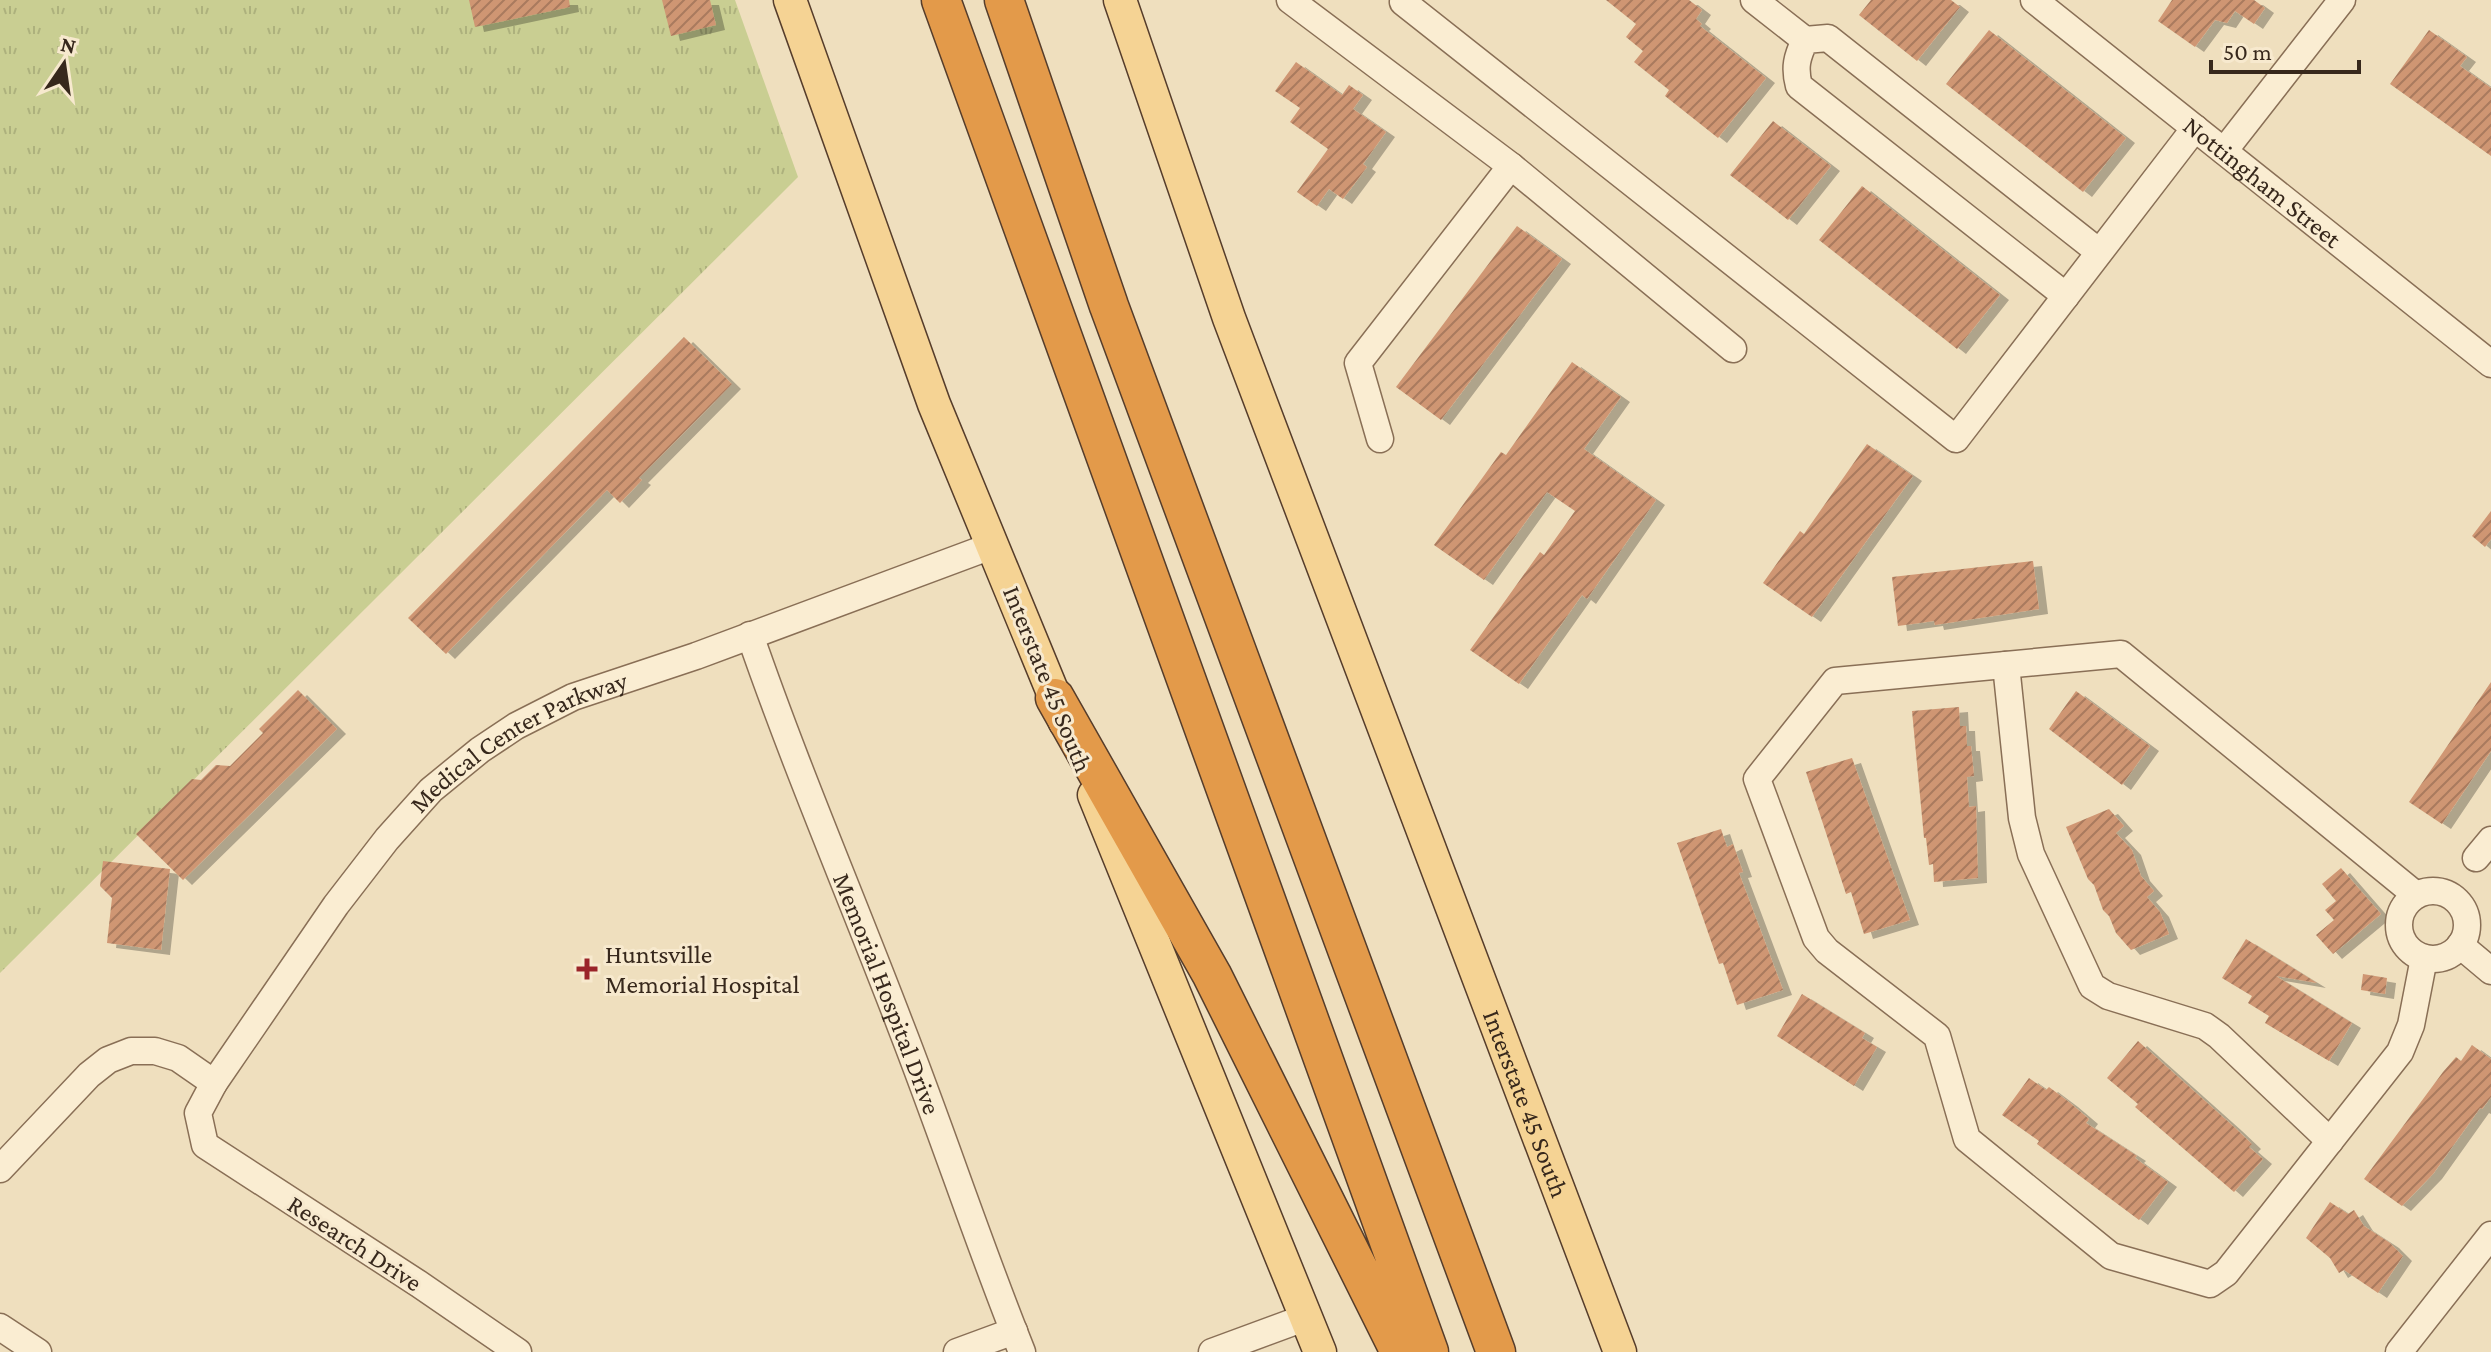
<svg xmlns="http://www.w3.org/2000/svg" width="2491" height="1352" viewBox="0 0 2491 1352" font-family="'Crimson Pro',serif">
<defs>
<pattern id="grass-tufts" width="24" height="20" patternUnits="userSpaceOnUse" patternTransform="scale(2)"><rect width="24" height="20" fill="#c9ce92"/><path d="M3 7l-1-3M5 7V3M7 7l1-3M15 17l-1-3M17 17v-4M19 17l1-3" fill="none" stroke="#adb17d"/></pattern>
<pattern id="building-hatch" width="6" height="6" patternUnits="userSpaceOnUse" patternTransform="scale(2)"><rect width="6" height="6" fill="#cf9673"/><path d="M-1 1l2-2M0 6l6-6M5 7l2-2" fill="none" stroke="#a97a5e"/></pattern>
<filter id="shadow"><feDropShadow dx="9" dy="5" stdDeviation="0" flood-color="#0004"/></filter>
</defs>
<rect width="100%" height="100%" fill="#efdfbe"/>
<path fill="url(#grass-tufts)" d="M0 0H735L798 177 0 973Z"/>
<path fill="url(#building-hatch)" filter="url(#shadow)" d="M469 0H569L570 7 475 27Z
M662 0H710L716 25 671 36Z
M1606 0H1689L1702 10 1696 19 1702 24 1700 26 1766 78 1718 138 1665 96 1669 90 1634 62 1643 51 1626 37 1636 24Z
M1871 0H1951L1960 7 1917 61 1859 15Z
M2172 0H2254L2265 8 2254 24 2235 11 2227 23 2215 20 2195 47 2158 21Z
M1989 30 2126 138 2083 192 1946 84Z
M2429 30 2467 57 2460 66 2491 88V156L2390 84Z
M1296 62 1342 95 1349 85 1363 95 1353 109 1386 132 1363 164 1367 167 1343 199 1329 189 1317 206 1297 192 1328 149 1290 122 1300 108 1275 91Z
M1773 121 1831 166 1788 220 1730 175Z
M1862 186 2000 295 1957 349 1819 240Z
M1517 226 1562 259 1441 420 1396 387Z
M684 337 732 384 639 478 642 480 620 503 607 490 446 654 408 618Z
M1572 362 1621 397 1584 449 1656 500 1587 599 1582 595 1519 684 1470 650 1540 552 1544 555 1575 511 1547 492 1484 580 1434 545 1501 452 1506 455Z
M1867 444 1913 476 1812 617 1763 583 1800 531 1804 534Z
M2491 511V539L2485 547 2472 536Z
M2033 561 2039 609 1935 625 1934 621 1898 626 1892 577Z
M2491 682V751L2442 824 2409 802Z
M298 690 337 729 183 880 136 834 192 779 201 780 216 765 230 766 263 733 259 729Z
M2076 691 2150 746 2122 785 2049 729Z
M1959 707 1960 726H1966L1967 746H1971L1974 776 1967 777 1969 807 1976 806 1978 878 1934 882 1933 864 1929 865 1926 838H1924L1912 711Z
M1852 758 1910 920 1864 934 1851 892 1846 894 1806 772Z
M2109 809 2124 826 2116 833 2132 850 2141 876 2154 891 2147 897 2160 912 2169 934 2131 950 2116 933 2109 916 2103 910 2094 885 2088 879 2066 827Z
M1721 829 1727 847 1733 844 1743 872 1739 873 1783 990 1737 1005 1723 963 1719 964 1677 843Z
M103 861 170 869 161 950 107 943 112 898 100 886Z
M2341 868 2381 914 2333 954 2316 935 2334 920 2325 910 2336 901 2322 884Z
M2246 939 2317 983 2276 976 2352 1023 2329 1061 2265 1023 2269 1016 2248 1003 2252 996 2222 978Z
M2363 974 2387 978 2385 994 2361 990Z
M1802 994 1865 1033 1862 1038 1877 1047 1854 1086 1777 1036Z
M2138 1041 2233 1126 2252 1144 2249 1147 2263 1159 2234 1192 2135 1107 2138 1104 2107 1078Z
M2472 1045 2491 1059V1097L2482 1109 2480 1108 2433 1174 2402 1206 2364 1179 2443 1072 2456 1057 2461 1061Z
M2029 1078 2046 1090 2049 1087 2069 1102 2089 1119 2086 1123 2137 1156 2135 1158 2168 1182 2139 1220 2037 1144 2039 1141 2002 1115Z
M2330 1202 2348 1214 2354 1210 2364 1226 2390 1243 2403 1256 2378 1293 2344 1270 2339 1273 2330 1258 2306 1238Z"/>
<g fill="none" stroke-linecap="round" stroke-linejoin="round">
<defs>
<g id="minor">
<path d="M1290 0 1511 166 1733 349"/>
<path d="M1404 0 1403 2 1956 439 2195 128"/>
<path d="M1754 0 1805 40"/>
<path id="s1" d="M2034 0 2491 364"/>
<path d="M2224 151 2342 0"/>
<path d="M2066 296 1799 86C1794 67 1797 57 1805 40L1828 38 2099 252"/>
<path d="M1380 439 1358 363 1511 166"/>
<path id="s2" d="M750 635C796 768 851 896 901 1027 943 1135 979 1245 1022 1352"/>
<path d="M2006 665 2022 818 2031 854 2092 986 2108 996 2205 1026 2219 1036 2330 1141"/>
<path d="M2476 858 2491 840"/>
<circle cx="2433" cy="925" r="34"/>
<path d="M2416 895 2121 654 1835 681 1757 779 1816 938 1827 951 1937 1036 1967 1139 2111 1256 2210 1284 2226 1273 2400 1052 2411 1025 2424 958"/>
<path d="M2460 945 2491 971"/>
<path d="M0 1169 89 1075 108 1060 131 1051H155L178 1058 214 1083"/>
<path d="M0 1327 38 1352"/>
<path id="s3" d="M518 1352 419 1284 205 1145 198 1113 214 1083 336 905 387 839 431 790 480 750 516 726 573 697 696 656 994 545"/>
<path d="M957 1352 1014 1331"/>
<path d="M1212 1352 1307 1317"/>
<path d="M2399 1352 2491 1235"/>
</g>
<g id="major">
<path d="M790 0 934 404 1065 722"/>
<path id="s4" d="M1120 0 1229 318 1620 1352"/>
<path d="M1094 795 1320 1352"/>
</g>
<path id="highway" d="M941 0 1429 1352
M1004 0 1109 306 1496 1352
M1055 698 1212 975 1400 1352"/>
</defs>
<use href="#minor" stroke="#896f56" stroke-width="29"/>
<use href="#major" stroke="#563d2b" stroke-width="35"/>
<use href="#highway" stroke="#563d2b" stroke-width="41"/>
<use href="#minor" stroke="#faedd2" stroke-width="26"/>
<use href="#major" stroke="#f5d394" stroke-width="32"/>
<use href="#highway" stroke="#e39a4a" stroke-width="38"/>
</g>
<path fill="#9a2429" stroke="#f7e9ce" stroke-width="3" d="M583 957h8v8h8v8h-8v8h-8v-8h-8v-8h8z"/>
<g text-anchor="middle" stroke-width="6" stroke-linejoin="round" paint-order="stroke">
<g font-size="26" fill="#37281c" stroke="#f7e9ce">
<text dy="9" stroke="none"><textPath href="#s1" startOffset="292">Nottingham Street</textPath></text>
<text transform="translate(1048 679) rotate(68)" y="9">Interstate 45 South</text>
<text dy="9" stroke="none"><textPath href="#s3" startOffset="908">Medical Center Parkway</textPath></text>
<text dy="9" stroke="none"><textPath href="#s2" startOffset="384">Memorial Hospital Drive</textPath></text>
<text dy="9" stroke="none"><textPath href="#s4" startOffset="1176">Interstate 45 South</textPath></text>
<text transform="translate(355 1243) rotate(33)" y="9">Research Drive</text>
</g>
<g font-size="26" fill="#37281c" stroke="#f7e9ce" text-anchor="start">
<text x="605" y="963">Huntsville<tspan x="605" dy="30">Memorial Hospital</tspan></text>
</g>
</g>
<g transform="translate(64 64) rotate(13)" stroke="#f7e9ce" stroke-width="6" paint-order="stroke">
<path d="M0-6L14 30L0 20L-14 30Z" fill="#37281c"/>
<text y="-12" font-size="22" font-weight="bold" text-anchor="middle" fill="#37281c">N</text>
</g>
<path d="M2211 60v12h148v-12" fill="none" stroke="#37281c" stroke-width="4"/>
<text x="2223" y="60" font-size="24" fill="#37281c" stroke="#f7e9ce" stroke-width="6" paint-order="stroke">50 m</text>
</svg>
